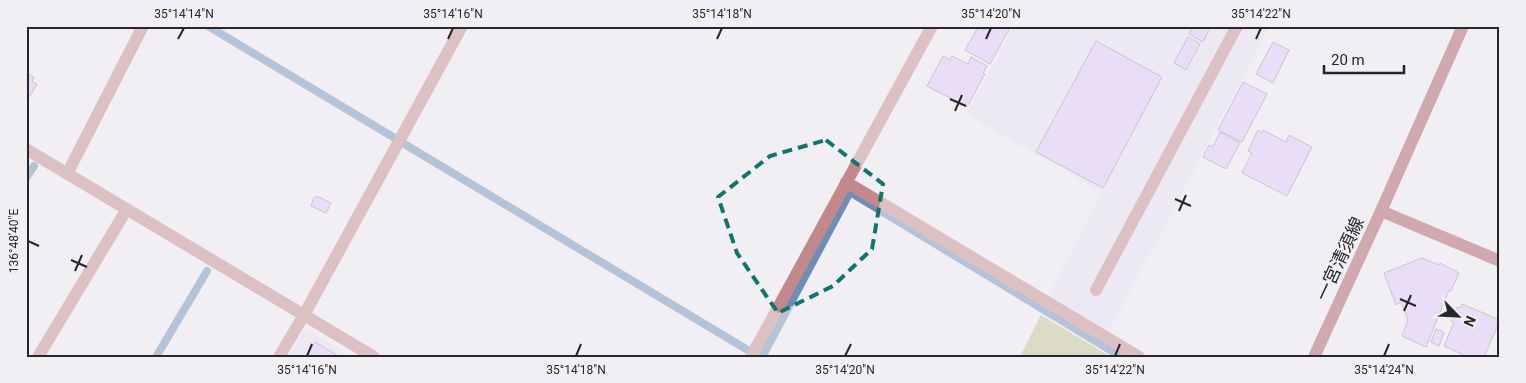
<svg xmlns="http://www.w3.org/2000/svg" width="1526" height="383" viewBox="0 0 1526 383" font-family="Roboto,'Noto Sans JP',sans-serif">
<rect width="100%" height="100%" fill="#f1eff4"/>
<path fill="#e6e2ef" d="M1014 26H1270L1108 333 1048 297 1102 193 966 114Z
M305 328 352 357H288Z"/>
<path fill="#c0c38e" d="M1041 315 1111 357H1020Z"/>
<g fill="none" stroke-linecap="round" stroke-linejoin="round">
<path stroke="#6e8eb8" stroke-width="8" d="M208 26 393 137
M406 145 746 349
M26 178 34 166
M156 357 207 271
M762 357 850 192 1120 356"/>
</g>
<path fill="#e3c7fd" stroke="#979499" d="M987 26H1011L990 64 965 50 978 27 984 31Z
M1193 26H1211L1203 42 1189 34Z
M1188 37 1200 44 1186 70 1174 63Z
M1096 41 1162 77 1103 188 1036 152Z
M1273 42 1289 50 1273 83 1256 74Z
M943 56 950 60 952 56 968 64 971 57 987 66 983 73 985 74 967 107 927 86Z
M26 73 34 77 32 81 37 84 26 102Z
M1243 82 1267 94 1242 142 1218 130Z
M1258 130 1262 133 1263 130 1286 142 1289 135 1312 147 1287 196 1242 173 1252 153 1248 151Z
M1220 132 1240 143 1226 169 1203 157 1209 145 1213 147Z
M317 196 331 203 326 213 311 206 314 197 316 198Z
M1422 258 1439 265 1440 263 1459 273 1451 291 1449 290 1426 347 1402 336 1408 320 1401 302 1396 305 1384 273Z
M1462 304 1500 320 1484 357H1468L1444 346 1454 322 1451 321 1457 307 1460 308Z
M1436 329 1444 332 1439 346 1431 342Z
M315 342 340 357H306Z"/>
<g fill="none" stroke-linecap="round" stroke-linejoin="round">
<path stroke="#c2888b" stroke-width="12" d="M1096 290 1237 26"/>
<path stroke="#c2888b" stroke-width="12" d="M26 149 374 357
M67 174 143 26
M846 182 1139 357
M38 357 127 209
M279 357 304 315 462 26
M751 357 932 26"/>
<path stroke="#a6545c" stroke-width="12" d="M1381 211 1463 26
M1314 357 1381 211 1500 261"/>
</g>
<path d="M0 0H1526V383H0ZM826 140 883 184 872 249 833 286 778 313 737 253 718 197 770 156Z" fill="#f1eff4" fill-opacity=".55" fill-rule="evenodd"/>
<path fill="none" stroke="#0f766e" stroke-width="4" stroke-dasharray="10 6" stroke-linejoin="round" d="M826 140 883 184 872 249 833 286 778 313 737 253 718 197 770 156Z"/>
<path fill="none" stroke="#272628" stroke-width="2" d="M178 39 184 28M448 39 453 28M717 39 722 28M986 39 991 28M1256 39 1261 28M950 99 966 106M955 111 962 95M1175 199 1191 206M1179 211 1186 195M28 241 39 246M71 260 87 267M75 271 82 255M1400 299 1416 306M1404 311 1411 295M307 356 312 344M576 356 581 344M845 356 851 344M1115 356 1120 344M1384 356 1389 344"/>
<g text-anchor="middle" stroke-width="4.5" stroke-linejoin="round" paint-order="stroke">
<g font-size="18" fill="#272628" stroke="#f1eff4">
<text transform="translate(1340 259) rotate(-65)" y="6">一宮清須線</text>
</g>
</g>
<rect width="1526" height="383" fill="none" stroke="#f1eff4" stroke-width="55"/>
<g transform="translate(1458 316) rotate(114)" stroke="#f1eff4" stroke-width="4" paint-order="stroke">
<path d="M0-4L9 19L0 12L-9 19Z" fill="#272628"/>
<text y="-8" font-size="14" font-weight="bold" text-anchor="middle" fill="#272628">N</text>
</g>
<path d="M1324 65v8h80v-8" fill="none" stroke="#272628" stroke-width="2.5"/>
<text x="1331" y="65" font-size="15" fill="#272628" stroke="#f1eff4" stroke-width="4" paint-order="stroke">20 m</text>
<rect x="28" y="28" width="1470" height="328" fill="none" stroke="#272628" stroke-width="2"/>
<g font-size="12" text-anchor="middle" fill="#272628">
<text x="184" y="18">35°14'14"N</text>
<text x="453" y="18">35°14'16"N</text>
<text x="722" y="18">35°14'18"N</text>
<text x="991" y="18">35°14'20"N</text>
<text x="1261" y="18">35°14'22"N</text>
<text transform="translate(14 241) rotate(-90)" y="4">136°48'40"E</text>
<text x="307" y="374">35°14'16"N</text>
<text x="576" y="374">35°14'18"N</text>
<text x="845" y="374">35°14'20"N</text>
<text x="1115" y="374">35°14'22"N</text>
<text x="1384" y="374">35°14'24"N</text>
</g>
</svg>
